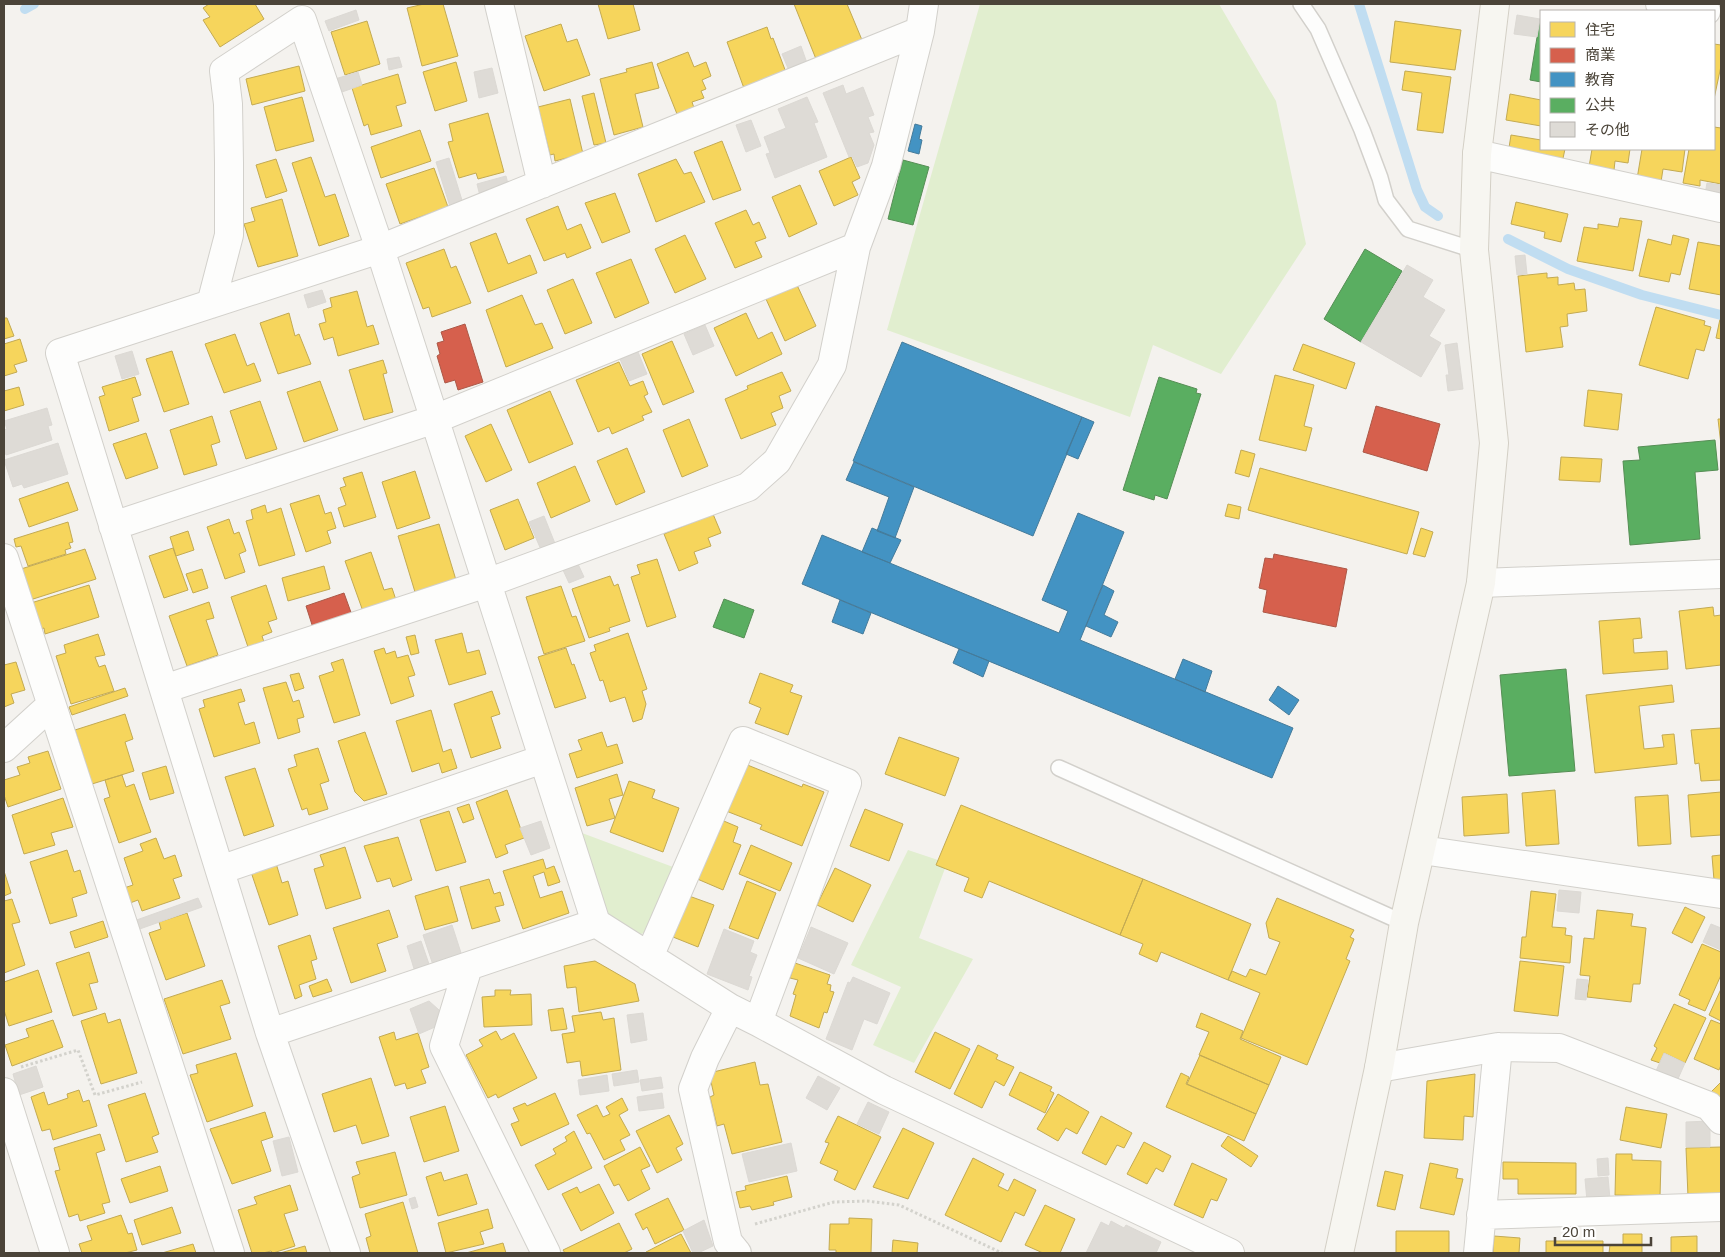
<svg xmlns="http://www.w3.org/2000/svg" width="1725" height="1257" viewBox="0 0 1725 1257" font-family="Arial,'Noto Sans JP',sans-serif">
<rect width="100%" height="100%" fill="#f4f2ee"/>
<path fill="#e1eecf" d="M980 4H1219L1276 101 1306 244 1221 374 1153 345 1130 417 887 330Z
M582 833 673 867 650 931 638 935 610 922Z
M908 850 947 863 919 938 973 959 914 1063 873 1045 901 987 851 965Z"/>
<path fill="#f6d55c" stroke="#c3aa52" d="M209 4H255L264 19 220 47 203 20 210 17 203 8Z
M424 4H443L458 56 422 66 407 8Z
M598 4H633L640 30 608 39Z
M794 4H847L862 40 816 59Z
M367 21 380 64 345 75 331 32Z
M1395 21 1461 30 1455 70 1390 62Z
M561 24 567 42 577 39 590 75 544 91 525 36Z
M767 27 771 39 773 38 787 75 745 91 727 42Z
M1714 44 1721 45V66L1714 99Z
M688 52 694 67 706 62 711 76 702 80 706 89 701 91 704 98 692 102 694 108 677 114 657 64Z
M456 62 467 101 435 111 423 72Z
M652 62 659 88 635 94 643 127 614 135 600 79 627 72 626 69Z
M299 66 305 91 252 105 246 79Z
M1405 71 1451 77 1443 133 1417 130 1422 93 1402 90Z
M398 74 406 103 396 106 402 126 371 135 368 124 364 126 352 88Z
M594 93 606 143 594 145 582 96Z
M1510 94 1541 100V126L1506 120Z
M302 97 314 141 276 151 264 107Z
M570 99 583 154 555 161 554 154 550 155 538 107Z
M488 113 504 172 478 179 476 173 459 178 448 142 453 141 449 124Z
M1714 127 1721 128V184L1700 180V186L1683 183 1689 149H1714Z
M420 130 431 161 381 178 371 147Z
M1511 135 1541 140V149H1565L1562 163 1508 154Z
M722 141 741 190 713 200 694 152Z
M1592 149H1630L1628 163 1615 161 1614 170 1589 167Z
M1642 149H1685L1682 172 1663 169 1661 182 1637 179Z
M311 157 325 197 335 194 349 236 319 246 292 163Z
M851 157 860 178 852 182 858 195 834 206 819 171Z
M276 159 287 191 266 198 256 165Z
M676 159 684 174 691 172 705 202 656 222 638 174Z
M434 168 448 207 400 224 386 184Z
M800 185 817 224 789 237 772 197Z
M615 193 630 232 602 243 585 203Z
M282 199 298 256 258 267 244 224 255 221 251 208Z
M1516 202 1568 214 1561 242 1544 238 1545 232 1511 224Z
M558 206 567 230 581 224 591 248 567 258 565 253 544 261 526 219Z
M746 210 753 225 759 222 766 238 755 242 762 257 735 268 715 223Z
M1620 218 1642 221 1633 271 1577 261 1584 227 1598 229V224L1618 227Z
M496 233 508 264 530 255 537 273 488 292 470 243Z
M685 235 706 279 675 293 655 249Z
M1673 235 1689 239 1680 275 1671 273 1669 282 1639 276 1648 239 1671 245Z
M1698 242 1721 246V295L1689 289Z
M444 249 451 268 456 266 471 303 432 317 429 307 423 309 406 263Z
M631 259 649 303 615 318 596 273Z
M1547 273V278L1558 277V285L1574 283 1575 290 1585 289 1587 311 1567 314 1568 326 1560 327 1563 347 1526 352 1518 276Z
M573 279 592 323 565 334 547 290Z
M797 285 816 326 785 341 766 299Z
M357 291 367 327 373 325 379 344 338 356 333 337 324 340 319 324 326 322 323 310 332 307 330 298Z
M522 295 535 325 542 323 553 348 506 367 486 310Z
M1656 307 1705 321 1704 325 1711 327 1704 351 1696 349 1688 379 1639 365Z
M289 313 295 336 299 334 311 364 278 374 260 323Z
M746 313 758 339 772 332 782 354 736 376 714 328Z
M4 318H7L14 336 4 339Z
M1720 319H1721V339L1716 338Z
M235 334 247 366 254 363 261 381 224 393 205 344Z
M20 339 27 361 14 365 17 372 4 376V344Z
M672 341 694 392 663 405 642 354Z
M1303 344 1355 363 1346 389 1293 370Z
M172 351 189 404 164 412 146 359Z
M383 360 387 373 383 374 393 412 364 420 349 370Z
M619 362 630 386 643 381 648 394 644 396 652 412 642 416 644 420 612 434 609 427 598 432 576 380Z
M782 372 791 391 779 396 783 408 771 413 776 425 741 439 725 399 748 389 747 386Z
M1275 375 1314 385 1304 426 1312 428 1306 451 1259 440Z
M135 377 141 395 132 398 139 421 109 431 99 397 105 395 102 387Z
M320 381 338 430 304 442 287 392Z
M19 387 24 405 4 411V391Z
M1588 390 1622 394 1618 430 1584 426Z
M550 391 573 444 529 463 507 410Z
M260 401 277 449 246 459 230 411Z
M212 416 220 442 211 445 217 465 184 475 170 430Z
M689 419 708 466 682 477 663 430Z
M1718 419H1721V445Z
M491 424 512 470 486 482 465 436Z
M146 433 158 468 126 479 113 444Z
M627 448 645 492 616 505 597 461Z
M1241 450 1255 454 1249 477 1235 473Z
M1561 457 1602 459 1600 482 1559 480Z
M575 466 590 501 551 518 537 483Z
M1260 468 1419 512 1407 554 1248 510Z
M415 471 430 518 397 529 382 482Z
M362 472 376 517 344 527 338 508 346 505 340 488 346 486 343 478Z
M68 482 78 510 29 527 19 499Z
M319 495 325 514 331 512 336 528 327 531 331 543 306 552 290 504Z
M518 499 534 538 505 550 490 510Z
M1228 504 1241 507 1239 519 1225 516Z
M265 505 267 513 281 508 295 555 259 566 246 521 253 519 251 510Z
M713 514 721 533 708 538 711 546 694 552 698 563 679 571 664 534Z
M229 519 234 534 239 532 246 551 239 554 245 572 225 579 207 527Z
M68 522 73 542 69 543 71 548 65 550 66 554 28 566 21 546 16 547 14 539Z
M439 524 456 580 415 592 398 536Z
M1421 528 1433 532 1425 557 1413 554Z
M188 531 194 550 176 556 170 537Z
M173 548 188 590 164 598 149 556Z
M85 549 96 579 30 600 21 569Z
M371 552 384 590 392 588 398 606 365 617 345 561Z
M657 559 676 617 647 627 631 577 640 574 637 565Z
M324 566 330 589 288 601 282 578Z
M202 569 208 588 193 593 186 574Z
M610 576 614 586 618 584 630 621 609 628 610 631 589 638 572 589Z
M89 585 99 617 45 634 44 628 40 629 31 603Z
M266 585 277 619 268 622 272 632 262 636 264 642 248 647 231 597Z
M561 586 572 617 576 616 585 641 544 654 526 597Z
M209 602 214 618 206 620 218 655 187 666 169 616Z
M1713 607 1714 616 1721 615V665L1686 669 1679 611Z
M1640 618 1642 638 1633 639 1634 653 1667 651 1668 669 1603 674 1599 621Z
M462 633 467 653 479 650 486 674 449 685 435 640Z
M628 633 647 689 642 691 646 704 642 719 633 722 625 697 610 702 603 680 600 681 590 653 596 651 594 645Z
M98 634 105 655 95 657 99 667 105 665 114 691 71 704 56 656 66 653 64 645Z
M415 635 419 653 411 655 406 637Z
M384 648 386 654 395 651 397 658 408 655 415 675 408 677 414 696 391 704 374 651Z
M566 648 572 665 574 664 586 698 555 708 538 657Z
M343 659 360 715 334 723 319 676 334 671 331 663Z
M16 662 25 690 11 694 14 703 4 707V665Z
M299 673 304 688 295 691 290 675Z
M760 673 793 685 790 692 802 696 788 735 755 723 761 708 749 703Z
M286 682 293 702 299 700 304 717 297 719 300 732 278 739 263 688Z
M1672 685 1674 702 1639 706 1644 749 1664 747 1662 735 1674 734 1677 764 1595 773 1586 695Z
M125 688 128 696 72 715 69 707Z
M241 689 245 701 238 703 245 725 254 722 260 743 214 757 199 709 205 707 203 700Z
M492 691 500 714 491 717 501 748 471 758 454 704Z
M431 710 443 752 451 749 457 768 442 773 439 763 412 772 396 721Z
M125 714 133 739 125 742 134 771 92 784 75 730Z
M1721 728V780L1701 781 1699 763 1695 764 1691 730Z
M365 732 387 794 364 801 355 792 338 741Z
M602 732 607 747 617 744 623 763 577 778 569 754 582 750 578 740Z
M899 737 959 758 945 796 885 774Z
M318 748 329 781 320 784 328 809 309 815 307 808 302 810 288 769 297 766 294 755Z
M48 751 61 789 8 807 4 795V780L20 775 17 767 30 763 28 757Z
M740 762 802 787 803 784 824 792 802 846 760 829 762 825 721 809Z
M166 766 174 793 150 800 142 773Z
M255 768 274 826 244 836 225 777Z
M617 774 623 795 609 799 615 818 587 826 575 788Z
M122 775 126 787 134 784 151 832 119 843 104 799 110 797 105 780Z
M629 781 655 790 652 798 679 808 663 852 610 832Z
M507 790 524 838 505 845 508 853 496 858 476 802Z
M1555 790 1559 844 1526 846 1522 793Z
M1721 792V835L1691 837 1688 795Z
M1507 794 1509 833 1464 836 1462 797Z
M1668 795 1671 844 1638 846 1635 797Z
M63 798 73 827 51 833 55 845 24 854 12 815Z
M469 804 474 819 463 823 457 808Z
M961 805 1143 879 1120 935 989 881 982 898 964 891 969 878 936 865Z
M865 809 903 824 889 861 850 846Z
M449 811 466 862 436 871 420 820Z
M719 819 738 827 733 842 741 845 723 890 695 878Z
M398 837 412 880 393 887 390 878 377 882 364 846Z
M156 838 164 859 175 855 182 876 173 879 180 898 142 911 138 900 130 903 124 888 133 885 124 858 143 851 140 844Z
M751 845 792 863 780 891 739 874Z
M345 847 361 898 326 909 314 869 324 866 320 855Z
M67 850 74 872 80 870 87 893 72 898 77 916 50 924 30 862Z
M1721 855V880H1714L1712 856Z
M543 859 546 869 554 866 560 882 548 886 544 872 533 876 540 898 562 891 569 913 523 929 503 871Z
M275 860 282 883 288 881 298 915 269 925 250 869Z
M835 868 871 885 853 922 817 905Z
M4 871 11 893 4 896Z
M489 879 494 894 500 892 504 905 495 907 500 921 472 929 460 887Z
M1143 879 1251 924 1228 980 1161 952 1157 962 1139 954 1143 944 1120 935Z
M747 881 776 893 758 939 729 928Z
M448 886 458 921 425 930 415 896Z
M1531 891 1556 894 1552 927 1566 928 1565 935 1572 936 1570 963 1520 958 1522 937H1526Z
M689 896 714 905 698 947 673 937Z
M1277 898 1354 930 1350 937 1354 939 1346 959 1350 961 1307 1065 1241 1038 1260 993 1228 980 1232 971 1246 977 1250 969 1266 975 1280 942 1269 938 1266 923Z
M12 899 20 922 12 924 25 965 4 973V901Z
M1685 907 1705 917 1692 943 1672 933Z
M389 910 398 937 377 944 386 971 351 983 333 928Z
M1597 910 1633 914 1631 926 1646 928 1640 984H1633L1631 1002 1587 997 1590 976 1580 975 1584 938 1594 939Z
M187 913 205 966 166 980 149 933 161 929 159 922Z
M103 921 108 937 75 948 70 932Z
M310 935 317 959 311 961 316 979 299 985 302 996 295 999 278 946Z
M1702 944 1721 952V975L1705 1011 1688 1004 1690 1000 1679 995Z
M89 952 98 982 89 984 97 1009 73 1016 56 963Z
M595 961 635 984 639 1001 579 1012 576 987 567 988 564 966Z
M1520 961 1564 966 1558 1016 1514 1011Z
M795 963 830 975 827 984 831 985 830 991 834 992 827 1013 824 1012 819 1028 790 1016 796 995 793 994 798 980 790 978Z
M38 970 52 1012 9 1026 4 1010V982Z
M327 979 332 991 313 997 309 986Z
M222 980 230 1003 220 1006 231 1039 183 1054 164 999Z
M1721 989V1021L1709 1015Z
M495 990H511L510 995 531 994 532 1025 484 1027 482 997 495 996Z
M1674 1004 1706 1018 1685 1063 1664 1053 1660 1063 1651 1060 1657 1048 1654 1046Z
M563 1008 567 1029 551 1031 548 1010Z
M601 1012 603 1020 614 1018 621 1070 582 1076 580 1061 567 1063 562 1034 575 1032 572 1016Z
M105 1013 108 1023 120 1019 137 1073 101 1084 81 1021Z
M1201 1013 1243 1031 1240 1039 1281 1057 1269 1085 1199 1055 1209 1032 1196 1027Z
M53 1020 63 1047 12 1066 5 1045 29 1037 26 1029Z
M1711 1020 1721 1024V1065L1719 1070 1694 1059Z
M496 1031 501 1040 514 1033 537 1078 498 1098 496 1094 488 1098 466 1055 483 1046 479 1040Z
M394 1032 396 1040 418 1033 429 1067 421 1070 426 1083 407 1089 405 1083 395 1086 379 1037Z
M935 1032 970 1049 950 1089 915 1072Z
M978 1045 998 1055 996 1059 1014 1067 1004 1086 995 1081 982 1108 954 1094Z
M236 1053 253 1106 207 1122 190 1075 198 1073 196 1065Z
M1200 1055 1269 1085 1256 1114 1187 1084Z
M755 1062 760 1085 768 1084 782 1142 732 1154 724 1124 717 1126 710 1097 714 1095 709 1073Z
M1020 1072 1052 1087 1050 1091 1054 1093 1045 1113 1009 1095Z
M1181 1073 1189 1077 1186 1084 1256 1114 1244 1141 1166 1107Z
M1475 1074 1473 1117 1464 1116 1463 1140 1424 1138 1427 1081Z
M371 1078 389 1136 362 1144 356 1125 334 1132 322 1094Z
M1721 1082V1103L1711 1092Z
M79 1090 83 1102 89 1100 97 1126 53 1140 50 1129 42 1131 31 1097 44 1092 48 1105 68 1098 67 1094Z
M145 1093 159 1134 152 1137 158 1152 126 1162 108 1105Z
M555 1093 569 1124 521 1146 511 1124 519 1121 513 1108 525 1103 527 1106Z
M1058 1094 1089 1112 1077 1134 1066 1128 1058 1141 1037 1129Z
M622 1098 628 1110 619 1115 630 1135 620 1140 625 1150 604 1160 590 1133 587 1134 577 1115 597 1105 603 1117 610 1114 606 1107Z
M445 1106 459 1151 424 1162 410 1117Z
M1626 1107 1667 1114 1661 1148 1620 1140Z
M265 1112 273 1137 261 1141 271 1171 232 1184 210 1129Z
M669 1115 683 1144 676 1148 682 1160 657 1173 636 1131Z
M838 1116 881 1137 855 1190 834 1180 838 1171 820 1163 829 1143 825 1142Z
M1101 1116 1132 1133 1124 1148 1117 1145 1106 1165 1082 1153Z
M903 1128 934 1143 908 1199 873 1187Z
M574 1131 592 1168 548 1190 535 1165 556 1154 553 1149 567 1141 565 1137Z
M100 1134 105 1150 96 1153 110 1202 102 1204 105 1213 80 1221 78 1214 69 1217 55 1171 60 1170 54 1148Z
M1228 1136 1258 1156 1251 1167 1221 1146Z
M1144 1142 1171 1156 1163 1172 1156 1168 1147 1184 1127 1174Z
M640 1147 650 1166 641 1170 650 1189 628 1201 619 1184 614 1186 604 1166Z
M1721 1147V1196L1688 1197 1686 1148Z
M395 1152 407 1195 360 1208 352 1177 360 1174 356 1162Z
M1616 1154H1632V1160L1661 1161 1660 1196 1615 1195Z
M973 1158 1004 1174 998 1186 1008 1191 1014 1179 1036 1190 1024 1216 1015 1212 1001 1242 945 1215Z
M1503 1162 1576 1163V1194H1518V1179H1503Z
M1192 1163 1227 1179 1217 1201 1211 1199 1203 1218 1174 1205Z
M1430 1163 1458 1169 1456 1178 1463 1179 1454 1215 1420 1208Z
M160 1166 168 1191 130 1203 121 1179Z
M1385 1171 1403 1175 1395 1210 1377 1206Z
M441 1172 444 1181 467 1174 477 1204 438 1216 426 1177Z
M787 1176 792 1197 773 1202 774 1205 752 1210 750 1206 740 1208 736 1192 746 1190 745 1186Z
M599 1184 614 1213 581 1231 562 1194 577 1187 580 1193Z
M290 1185 298 1210 284 1214 295 1246 273 1253 271 1251 263 1253H252L238 1210 257 1204 254 1197Z
M668 1198 684 1230 655 1244 647 1227 643 1230 635 1214Z
M403 1202 418 1253H370L366 1238 371 1236 365 1214Z
M1045 1205 1075 1219 1060 1253H1043L1025 1245Z
M172 1207 181 1233 142 1245 134 1220Z
M488 1209 493 1228 480 1232 484 1244 446 1253 438 1223Z
M121 1215 128 1234 132 1233 137 1250 125 1253H82L79 1244 92 1240 87 1226Z
M849 1218 872 1219 871 1253H836V1250H829L830 1224H849Z
M619 1223 632 1249 624 1253H565L563 1250Z
M1396 1231H1449V1253H1396Z
M681 1234 691 1253H647L646 1252Z
M1623 1234H1642V1253H1609L1610 1245H1623Z
M1494 1236 1520 1238 1519 1253H1493Z
M1697 1236V1253H1671V1237Z
M893 1240 918 1243 917 1253H892Z
M1546 1241H1603V1253H1546Z
M503 1243 506 1253H466Z
M193 1244 196 1253H162Z
M305 1246 307 1253H280Z"/>
<path fill="#d6604d" stroke="#ac5847" d="M465 324 483 382 458 390 455 380 445 383 437 356 440 354 437 343 444 341 441 332Z
M1376 406 1440 424 1427 471 1363 452Z
M1274 554 1347 569 1336 627 1263 612 1267 590 1259 588 1265 558 1273 559Z
M344 593 353 618 314 631 306 606Z"/>
<path fill="#4393c3" stroke="#457b9a" d="M915 124 922 126 919 139 922 140 919 154 908 151Z
M902 342 1082 417 1033 536 853 461Z
M1082 417 1094 422 1078 459 1066 454Z
M854 462 914 487 895 538 877 531 889 497 846 480Z
M1078 513 1124 532 1080 640 1293 728 1272 778 802 584 822 535 1059 633 1068 611 1042 600Z
M872 528 901 540 890 563 862 552Z
M1103 585 1114 591 1104 615 1118 622 1111 637 1086 626Z
M840 600 871 613 863 634 832 622Z
M959 649 989 661 983 677 953 663Z
M1183 659 1212 671 1205 692 1175 679Z
M1278 686 1299 700 1289 715 1269 700Z"/>
<path fill="#5aae61" stroke="#568e55" d="M1540 19H1541V82L1530 80Z
M903 160 929 167 913 225 888 219Z
M1365 249 1402 271 1361 342 1324 319Z
M1159 377 1197 389 1196 393 1201 394 1167 499 1155 495 1154 500 1123 490Z
M1715 440 1718 470 1695 472 1700 539 1630 545 1623 461 1640 460 1638 447Z
M724 599 754 610 744 638 713 627Z
M1566 669 1575 771 1509 776 1500 675Z"/>
<g fill="none" stroke-linecap="round" stroke-linejoin="round">
<path stroke="#c0ddf1" stroke-width="10" d="M1359 4 1417 190 1425 207 1438 216
M25 9 34 4
M1508 239 1568 269 1642 295 1721 315"/>
</g>
<path fill="#dedbd6" stroke="#dcd9d4" d="M356 10 359 20 329 31 325 21Z
M1517 15 1540 19 1537 37 1514 34Z
M801 46 808 66 790 73 782 54Z
M399 57 402 67 389 70 387 59Z
M492 68 498 93 479 98 474 72Z
M358 72 362 85 339 93 335 79Z
M843 85 846 94 863 87 874 115 868 117 874 132 869 133 874 145 868 163 857 167 852 156 849 157 823 93Z
M807 97 818 122 814 123 827 157 775 178 766 154 770 153 764 137 786 128 778 109Z
M751 120 761 146 746 152 736 125Z
M449 158 465 210 452 213 436 162Z
M506 176 510 192 481 200 477 184Z
M1707 183 1721 185V202L1704 200Z
M1525 255 1527 274 1517 275 1515 256Z
M1407 265 1433 280 1423 297 1445 310 1429 336 1441 343 1421 377 1361 342Z
M322 290 326 302 308 308 304 295Z
M705 325 714 346 693 355 684 334Z
M1457 343 1463 389 1448 391 1446 375H1449L1445 345Z
M132 351 139 374 122 379 115 356Z
M638 352 647 374 629 381 620 359Z
M47 408 52 425 48 426 52 440 6 455 4 449V430L7 429 4 421Z
M58 443 68 474 24 488 22 484 13 487 4 460Z
M544 516 556 546 542 552 529 522Z
M578 564 584 577 569 583 563 570Z
M541 821 550 848 531 855 520 828Z
M1559 890 1581 892 1579 913 1557 911Z
M198 898 202 907 134 931 131 922Z
M1711 924 1721 928V950L1703 942Z
M452 925 462 956 433 965 423 935Z
M811 927 848 943 834 974 798 958Z
M724 929 754 941 750 952 757 955 749 976 752 977 748 990 707 974Z
M421 941 430 967 415 972 407 946Z
M853 977 890 993 877 1024 864 1019 852 1050 826 1039 848 982 850 983Z
M1577 979 1588 980 1586 1000 1575 999Z
M429 1001 439 1010 435 1027 419 1034 410 1009Z
M643 1013 647 1040 631 1043 627 1015Z
M1664 1053 1685 1063 1677 1081 1656 1071Z
M36 1066 43 1087 19 1095 13 1074Z
M637 1070 639 1082 614 1086 612 1074Z
M607 1075 609 1091 580 1095 578 1080Z
M818 1076 840 1088 827 1110 806 1098Z
M661 1077 663 1088 642 1091 640 1080Z
M662 1093 664 1108 639 1111 637 1097Z
M868 1102 889 1112 879 1134 857 1124Z
M1710 1121V1147H1686V1122Z
M289 1137 298 1172 282 1176 273 1141Z
M791 1143 797 1171 749 1182 742 1154Z
M1608 1158 1609 1175 1598 1176 1597 1159Z
M1608 1177 1610 1199 1587 1201 1585 1179Z
M415 1197 418 1207 412 1209 409 1199Z
M704 1220 713 1246 698 1253H693L683 1231Z
M1111 1221 1124 1228 1126 1225 1161 1242 1156 1253H1086L1101 1222 1109 1226Z"/>
<g fill="none" stroke-linecap="round" stroke-linejoin="round">
<defs>
<path id="lane" d="M1301 4 1318 29 1362 130 1380 178 1386 200 1408 229 1474 250
M1059 768 1404 923"/>
<path id="street" d="M499 4 542 184
M1660 4 1706 11
M1477 154 1721 208
M211 304 229 235V163L228 104 224 71 302 20 380 249 596 923 730 1008 758 1022 884 1090 1230 1253
M113 526 435 419 856 247
M4 558 230 1253
M1481 583 1721 574
M164 689 487 583 748 487 777 461 832 365 856 247 886 166 920 31 924 4
M4 748 51 705
M1422 850 1721 894
M220 870 543 759
M649 957 743 741 847 783 758 1022
M468 967 444 1046 546 1253
M730 1008 705 1058 693 1089 728 1242 737 1253
M270 1033 596 923
M1379 1068 1498 1047 1559 1048 1709 1106 1721 1120
M4 1092 55 1253
M1481 1215 1721 1207
M346 1253 270 1033 60 353 380 249 920 31
M1478 1253 1498 1047"/>
<path id="secondary" d="M1339 1253 1379 1068 1404 923 1481 583 1494 443 1474 250 1477 154 1495 4"/>
</defs>
<use href="#lane" stroke="#d2d0cb" stroke-width="18"/>
<use href="#street" stroke="#d2d0cb" stroke-width="30"/>
<use href="#secondary" stroke="#d3cfc5" stroke-width="30"/>
<path stroke="#d3d2cc" stroke-width="3" stroke-dasharray="2.5 2.5" stroke-linecap="butt" d="M21 1067 78 1050 95 1095 142 1082
M755 1224 834 1202 867 1201 899 1205 1002 1253"/>
<use href="#lane" stroke="#fdfdfc" stroke-width="15"/>
<use href="#street" stroke="#fdfdfc" stroke-width="28"/>
<use href="#secondary" stroke="#f7f6f1" stroke-width="28"/>
</g>
<rect width="1725" height="1257" fill="none" stroke="#4b4439" stroke-width="10"/>
<rect x="1540" y="10" width="175" height="140" fill="#ffffff" stroke="#b7b4b0"/>
<rect x="1550" y="22" width="25" height="15" fill="#f6d55c" stroke="#b7b4b0"/>
<text x="1585" y="35" font-size="15" fill="#4b4439">住宅</text>
<rect x="1550" y="48" width="25" height="15" fill="#d6604d" stroke="#b7b4b0"/>
<text x="1585" y="60" font-size="15" fill="#4b4439">商業</text>
<rect x="1550" y="72" width="25" height="15" fill="#4393c3" stroke="#b7b4b0"/>
<text x="1585" y="85" font-size="15" fill="#4b4439">教育</text>
<rect x="1550" y="98" width="25" height="15" fill="#5aae61" stroke="#b7b4b0"/>
<text x="1585" y="110" font-size="15" fill="#4b4439">公共</text>
<rect x="1550" y="122" width="25" height="15" fill="#dedbd6" stroke="#b7b4b0"/>
<text x="1585" y="135" font-size="15" fill="#4b4439">その他</text>
<path d="M1555 1237v8h96v-8" fill="none" stroke="#4b4439" stroke-width="2.5"/>
<text x="1562" y="1237" font-size="15" fill="#4b4439" stroke="#ffffff" stroke-width="4" paint-order="stroke">20 m</text>
</svg>
